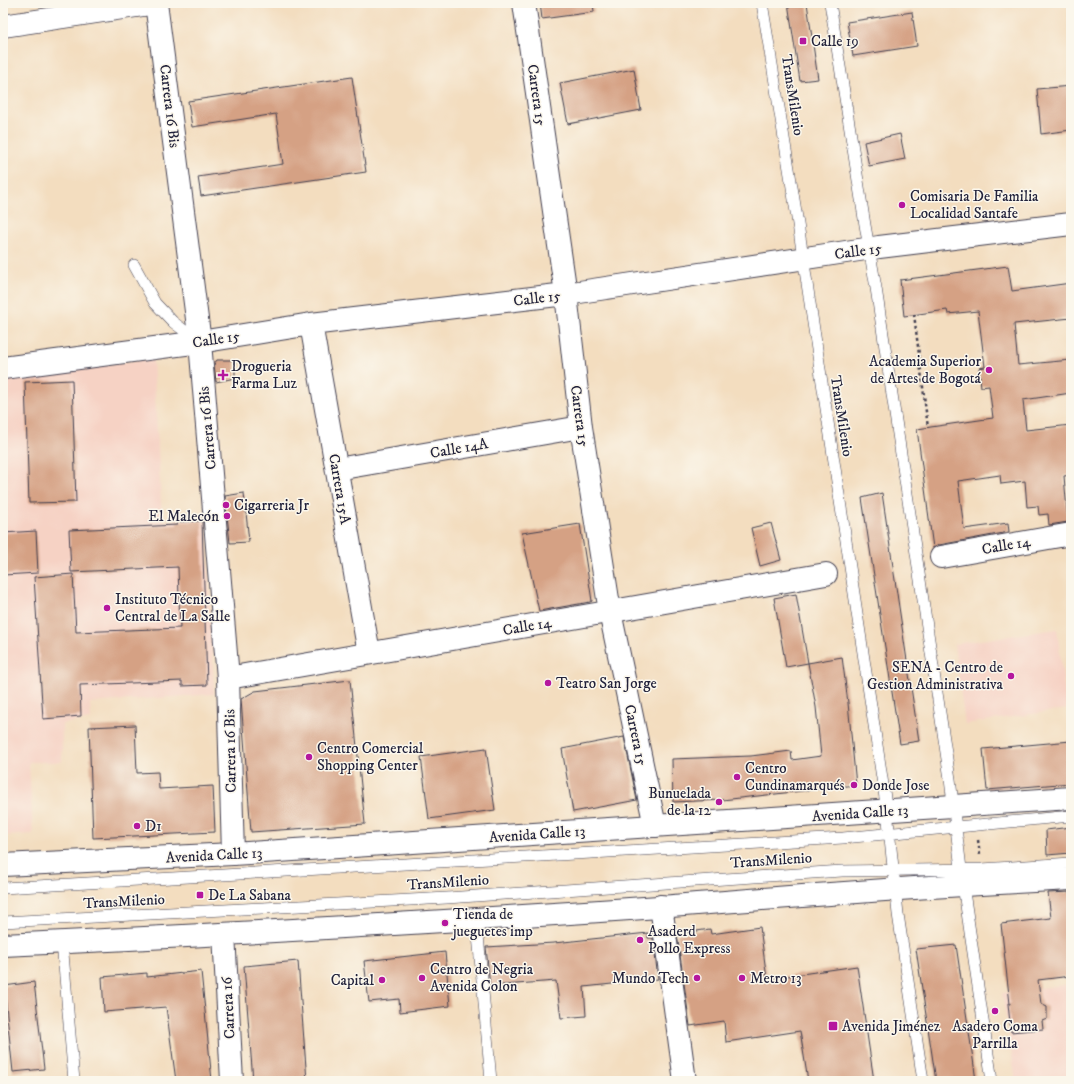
<svg xmlns="http://www.w3.org/2000/svg" width="1074" height="1084" viewBox="0 0 1074 1084" font-family="'IM FELL DW Pica',serif">
<rect width="100%" height="100%" fill="#fbf7ec"/>
<filter id="ink" filterUnits="userSpaceOnUse"><feTurbulence type="fractalNoise" baseFrequency=".025" numOctaves="2"/><feDisplacementMap in="SourceGraphic" scale="8" xChannelSelector="R" yChannelSelector="G"/><feConvolveMatrix kernelMatrix="1 2 1 2 8 2 1 2 1" color-interpolation-filters="sRGB"/></filter>
<filter id="wash" filterUnits="userSpaceOnUse"><feTurbulence type="fractalNoise" baseFrequency=".012" numOctaves="4" result="noise"/><feDisplacementMap in="SourceGraphic" scale="16" xChannelSelector="R" yChannelSelector="G"/><feGaussianBlur stdDeviation="0.9" result="paint"/><feColorMatrix in="noise" values="0 0 0 0 0 0 0 0 0 0 0 0 0 0 0 0 0 1.4 0 .05"/><feComposite in="paint" operator="in"/></filter>
<g filter="url(#wash)">
<rect width="100%" height="100%" fill="#f3ddbf"/>
<path fill="#f6d2c4" d="M153 358 162 521 206 518 214 694 90 703 91 719 62 724V762H29L33 834 3 836V380Z
M1057 629 1067 709 965 724 954 644Z
M1071 984V1081H1016L1002 993Z"/>
<g id="blocks">
<path fill="#d5a184" d="M540 3H593L594 12 542 19Z
M788 3H807L818 79 800 81Z
M912 12 917 46 853 56 847 22Z
M634 69 641 110 568 124 560 83Z
M352 77 366 172 201 196 198 177 283 164 276 114 192 127 188 101Z
M1071 86V130L1041 134 1037 89Z
M900 134 905 159 869 166 864 142Z
M1008 266 1012 291 1071 283V318L1014 324 1018 365 1071 360V393L1023 400 1026 430 1071 425V475L1064 476 1068 522 1049 525 1048 514 1039 515 1038 506 1027 507 1025 481 1001 484 1000 475 958 481 964 529 1008 523 1009 532 939 545 933 548 917 429 993 418 989 386 981 387 979 368 985 367 978 311 948 314 947 310 904 316 900 280Z
M217 360H235V378L216 382 214 364Z
M72 380 76 502 29 503 25 382Z
M244 493 249 542 230 543 225 496Z
M882 493 919 741 900 744 862 498Z
M202 521 207 685 182 686V681L80 685 81 716 43 719 34 577 73 574 76 632 180 628 178 567 71 572 69 530 177 525V522Z
M771 523 781 560 760 566 751 528Z
M580 524 592 601 590 602 539 611 522 533Z
M36 531 38 573 3 575V533Z
M796 594 808 663 786 667 774 598Z
M842 657 848 703 856 785 722 800 673 802 672 759 751 756 791 751 792 760 821 756 816 707 808 663Z
M350 680 365 824 251 832 241 699 255 691Z
M135 725 137 773 158 772 159 789 213 786 215 832 93 838 89 727Z
M624 737 637 800 573 812 562 749Z
M1071 741V783L987 790 983 749Z
M486 748 495 810 429 819 421 757Z
M1071 827V853L1047 855 1046 830Z
M1071 892V976L1038 980 1041 1004 1047 1007V1019L1042 1021 1043 1029 1011 1032 1008 1004H1010L1001 924 1051 918 1048 893Z
M760 927 767 979 857 966 874 1081H808L800 1031 726 1042 724 1021 690 1026 677 934 710 929 711 934Z
M648 933V938H653L658 979 584 987 586 1016 561 1018 556 981 490 986 486 947 554 943Z
M956 945 973 1059 976 1081H936L916 949Z
M445 952 450 1006 400 1012 399 999 369 1002 364 961Z
M298 961 307 1081H253L244 966Z
M201 971 212 1081H176L166 1007 104 1012 102 977 147 973V977Z
M34 982 44 1069 13 1072 4 986Z"/>
</g>
</g>
<g filter="url(#ink)">
<use href="#blocks" fill-opacity="0" stroke="#413e4f" stroke-width="1"/>
<g fill="none" stroke-linecap="round" stroke-linejoin="round">
<defs>
<path id="lane" d="M762 3 798 224 887 811 898 914 923 1081
M830 3 865 225 876 288 950 779 963 885 992 1081
M134 265 155 303 173 322 198 341
M3 888 843 838 1071 816
M479 918 478 935 491 1081
M3 922 447 898 842 871 982 869 1071 863
M62 942 74 1081"/>
<path id="street" d="M156 3 200 342 228 678 233 854
M524 3 566 294 581 427 610 612 655 826
M3 26 156 3
M311 324 369 653
M3 368 200 342 311 324 566 294 879 247 1071 224
M337 469 581 427
M941 557 1071 534
M228 678 826 574
M661 906 685 1081
M224 934 232 1081"/>
<path id="secondary" d="M953 806 1071 798
M963 885 1071 879"/>
<path id="primary" d="M3 865 233 854 953 806
M3 945C222 935 441 922 659 907 761 899 862 891 963 885"/>
</defs>
<use href="#lane" stroke="#413e4f" stroke-width="12"/>
<use href="#street" stroke="#413e4f" stroke-width="24"/>
<use href="#secondary" stroke="#413e4f" stroke-width="24"/>
<use href="#primary" stroke="#413e4f" stroke-width="24"/>
<path stroke="#413e4f" stroke-width="2.5" stroke-dasharray="3 3" stroke-linecap="butt" d="M914 314 928 428
M978 840 980 855"/>
<use href="#lane" stroke="#fff" stroke-width="11"/>
<use href="#street" stroke="#fff" stroke-width="22"/>
<use href="#secondary" stroke="#fff" stroke-width="22"/>
<use href="#primary" stroke="#fff" stroke-width="22"/>
</g>
</g>
<g fill="#b5179e" stroke="#fbf7ec" stroke-width="1.5">
<rect x="799" y="37" width="8" height="8" rx="2"/>
<circle cx="902" cy="205" r="4"/>
<circle cx="989" cy="370" r="4"/>
<path d="M221 369h4v4h4v4h-4v4h-4v-4h-4v-4h4z"/>
<circle cx="226" cy="505" r="4"/>
<circle cx="227" cy="516" r="4"/>
<circle cx="107" cy="608" r="4"/>
<circle cx="1011" cy="676" r="4"/>
<circle cx="548" cy="683" r="4"/>
<circle cx="309" cy="757" r="4"/>
<circle cx="737" cy="777" r="4"/>
<circle cx="854" cy="785" r="4"/>
<circle cx="719" cy="802" r="4"/>
<circle cx="137" cy="826" r="4"/>
<rect x="196" y="891" width="8" height="8" rx="2"/>
<circle cx="445" cy="923" r="4"/>
<circle cx="640" cy="940" r="4"/>
<circle cx="422" cy="978" r="4"/>
<circle cx="697" cy="978" r="4"/>
<circle cx="742" cy="978" r="4"/>
<circle cx="382" cy="980" r="4"/>
<circle cx="995" cy="1011" r="4"/>
<rect x="828" y="1021" width="10" height="10" rx="2"/>
</g>
<g text-anchor="middle" stroke-width="3" stroke-linejoin="round" paint-order="stroke">
<g font-size="15" fill="#22223b" stroke="#fbf7ec" text-anchor="start">
<text x="811" y="46">Calle 19</text>
<text x="910" y="201">Comisaria De Familia<tspan x="910" dy="17">Localidad Santafe</tspan></text>
<text x="981" y="366" text-anchor="end">Academia Superior<tspan x="981" dy="17">de Artes de Bogotá</tspan></text>
<text x="231" y="371">Drogueria<tspan x="231" dy="17">Farma Luz</tspan></text>
<text x="234" y="510">Cigarreria Jr</text>
<text x="219" y="521" text-anchor="end">El Malecón</text>
<text x="115" y="604">Instituto Técnico<tspan x="115" dy="17">Central de La Salle</tspan></text>
<text x="1003" y="672" text-anchor="end">SENA - Centro de<tspan x="1003" dy="17">Gestion Administrativa</tspan></text>
<text x="556" y="688">Teatro San Jorge</text>
<text x="317" y="753">Centro Comercial<tspan x="317" dy="17">Shopping Center</tspan></text>
<text x="745" y="773">Centro<tspan x="745" dy="17">Cundinamarqués</tspan></text>
<text x="862" y="790">Donde Jose</text>
<text x="711" y="798" text-anchor="end">Bunuelada<tspan x="711" dy="17">de la 12</tspan></text>
<text x="145" y="831">D1</text>
<text x="208" y="900">De La Sabana</text>
<text x="453" y="919">Tienda de<tspan x="453" dy="17">jueguetes imp</tspan></text>
<text x="648" y="936">Asaderd<tspan x="648" dy="17">Pollo Express</tspan></text>
<text x="430" y="974">Centro de Negria<tspan x="430" dy="17">Avenida Colon</tspan></text>
<text x="689" y="983" text-anchor="end">Mundo Tech</text>
<text x="750" y="983">Metro 13</text>
<text x="374" y="985" text-anchor="end">Capital</text>
<text x="842" y="1031">Avenida Jiménez</text>
<text x="995" y="1031" text-anchor="middle">Asadero Coma<tspan x="995" dy="17">Parrilla</tspan></text>
</g>
<g font-size="15" fill="#22223b" stroke="#fbf7ec">
<text transform="translate(537 95) rotate(82)" y="5">Carrera 15</text>
<text transform="translate(793 95) rotate(81)" y="5">TransMilenio</text>
<text transform="translate(170 106) rotate(83)" y="5">Carrera 16 Bis</text>
<text transform="translate(858 251) rotate(-8)" y="5">Calle 15</text>
<text transform="translate(537 298) rotate(-7)" y="5">Calle 15</text>
<text transform="translate(216 339) rotate(-9)" y="5">Calle 15</text>
<text transform="translate(580 416) rotate(82)" y="5">Carrera 15</text>
<text transform="translate(842 416) rotate(81)" y="5">TransMilenio</text>
<text transform="translate(207 428) rotate(-95)" y="5">Carrera 16 Bis</text>
<text transform="translate(459 448) rotate(-10)" y="5">Calle 14A</text>
<text transform="translate(340 489) rotate(80)" y="5">Carrera 15A</text>
<text transform="translate(1006 545) rotate(-10)" y="5">Calle 14</text>
<text transform="translate(527 626) rotate(-10)" y="5">Calle 14</text>
<text transform="translate(636 735) rotate(78)" y="5">Carrera 15</text>
<text transform="translate(230 751) rotate(-91)" y="5">Carrera 16 Bis</text>
<text transform="translate(860 813) rotate(-4)" y="5">Avenida Calle 13</text>
<text transform="translate(537 834) rotate(-4)" y="5">Avenida Calle 13</text>
<text transform="translate(214 855) rotate(-3)" y="5">Avenida Calle 13</text>
<text transform="translate(771 860) rotate(-4)" y="5">TransMilenio</text>
<text transform="translate(448 882) rotate(-4)" y="5">TransMilenio</text>
<text transform="translate(124 901) rotate(-3)" y="5">TransMilenio</text>
<text transform="translate(228 1008) rotate(-93)" y="5">Carrera 16</text>
</g>
</g>
<rect width="1074" height="1084" fill="none" stroke="#fbf7ec" stroke-width="16"/>
</svg>
